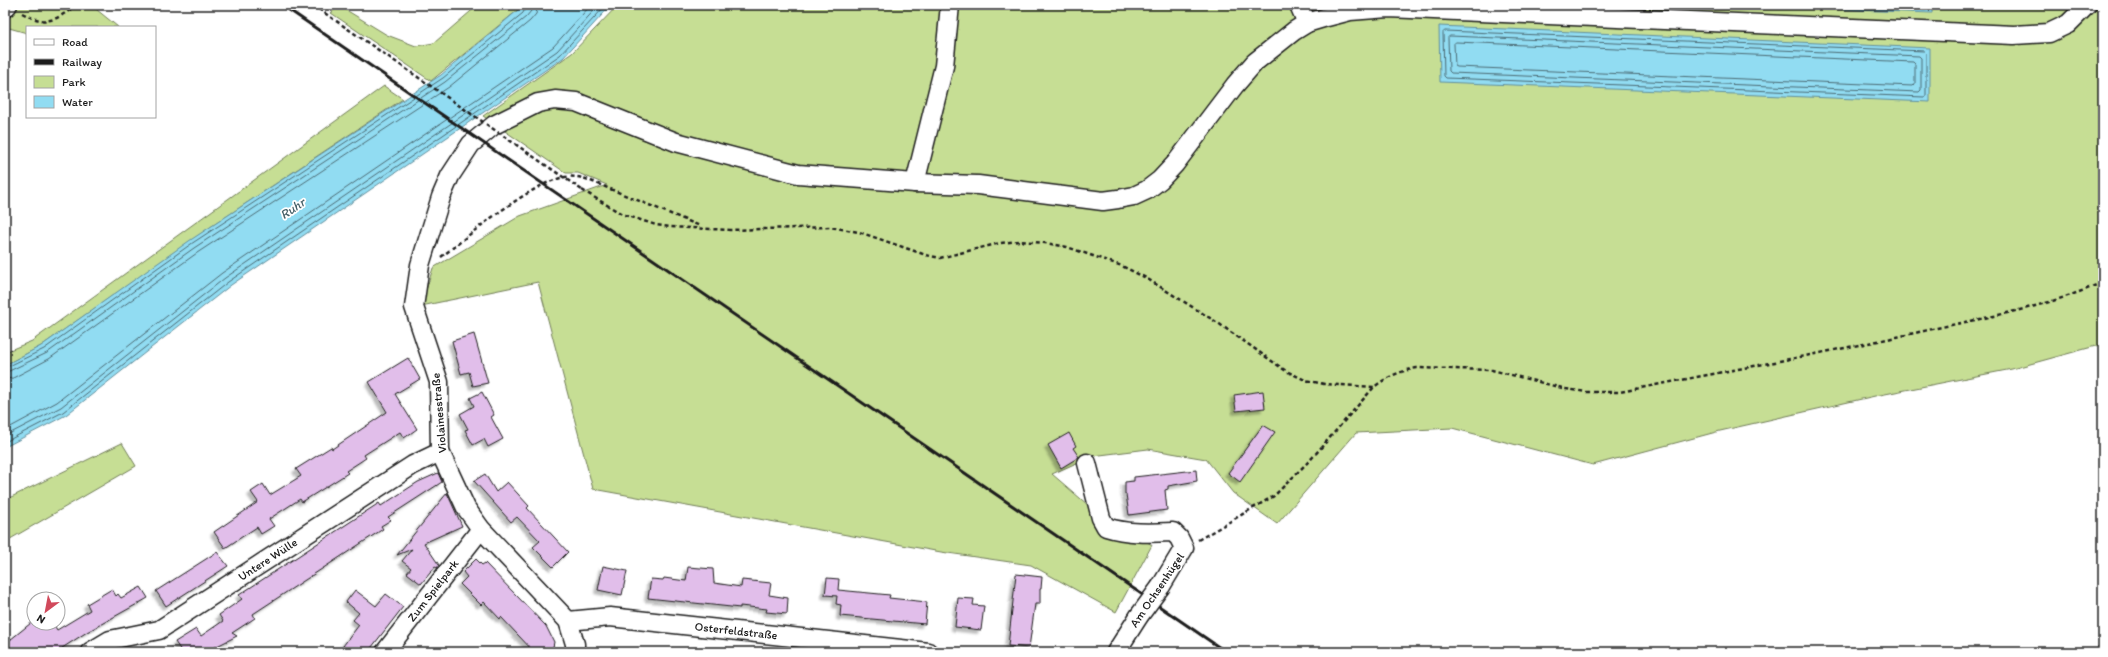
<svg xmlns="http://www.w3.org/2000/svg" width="2108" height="657" viewBox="0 0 2108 657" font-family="Itim,sans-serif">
<defs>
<filter id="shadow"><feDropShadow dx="-3.5" dy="3.5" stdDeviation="1" flood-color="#0004"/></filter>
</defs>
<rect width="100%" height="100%" fill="#fff"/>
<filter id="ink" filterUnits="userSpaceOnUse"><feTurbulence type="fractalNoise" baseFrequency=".025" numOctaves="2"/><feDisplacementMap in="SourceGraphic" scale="8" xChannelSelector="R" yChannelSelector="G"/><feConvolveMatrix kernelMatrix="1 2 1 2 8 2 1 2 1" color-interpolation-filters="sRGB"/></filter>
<g filter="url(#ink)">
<path fill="#c6de94" stroke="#717d58" d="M5 5H91L118 27H27V33L9 28 5 32Z
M338 5 387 35 416 46 434 43 478 5H524L431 81 331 13Z
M618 5H2103V344L2012 369 1875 396 1720 431 1593 465 1452 428 1356 433 1277 524 1233 493 1206 459 1148 449 1092 456 1052 474 1088 505 1152 545 1116 612 1031 565 941 552 593 489 538 282 421 306 433 268 520 216 607 185 578 173H566L483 116 572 53Z
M384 86 403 99 206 230 41 346 5 365V352L32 341Z
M122 443 136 466 5 542V500Z"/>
<path fill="#91dcf2" stroke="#628f9c" d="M524 5H611L563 58 231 285 66 415 5 447V365L41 346 189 241 441 75Z
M1726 5H1932V13Z
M1439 26 1930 48V102L1440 82Z"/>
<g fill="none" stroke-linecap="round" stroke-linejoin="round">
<path stroke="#4b6972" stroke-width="1" d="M1828 5 1926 9 1928 5
M1445 31 1924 51 1926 53V96L1924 97 1446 78 1444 76 1443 33Z
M1450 36 1919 56 1921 58V90L1919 92 1451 73 1449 71 1448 38Z
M1456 42 1913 62 1915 64V84L1913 86 1457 67 1455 66 1454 44Z
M5 368 44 349 191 244 443 78 523 13 527 5
M5 373 47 353 194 248 445 82 526 17 531 11 532 5
M5 379 13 378 49 359 197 253 449 87 530 21 536 14 538 5
M5 430 57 402 222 273 553 47 591 5
M5 436 61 407 225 278 557 51 599 5
M5 442 63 412 228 282 560 55 606 5"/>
</g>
<path fill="#e1beea" stroke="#1c1c1c" filter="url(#shadow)" d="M474 334 488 383 473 386 469 372 461 374 452 341Z
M408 358 420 379 395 394 417 429 404 438 400 432 364 455 366 458 346 471 348 473 302 502 300 499 269 519 274 526 261 534 257 527 225 548 214 532 258 502 251 492 263 484 270 495 301 476 296 469 331 447 332 449 387 412 369 382Z
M1263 391 1265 408 1236 411 1234 395Z
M482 392 494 415 491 417 503 439 488 447 484 439 473 445 465 430 468 429 460 414 474 406 470 398Z
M1263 425 1275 432 1240 482 1228 473Z
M1069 433 1076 446 1073 448 1079 457 1061 468 1048 445Z
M1196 470 1197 481 1168 486V489L1165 490 1167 510 1129 515 1126 494H1125V482L1134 481V477Z
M438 473 442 482 388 517 391 520 381 526 383 529 253 614 255 618 232 633 237 636 205 652H182L175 642 196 629 201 636 223 621 219 615 242 599 239 595 379 503 381 506 418 482Z
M485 474 496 492 507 482 529 506 527 508 568 552 553 567 533 547 540 541 517 517 511 522 474 481Z
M447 493 462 526 424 543 439 565 437 568 435 567 421 584 407 573 411 568 402 561 412 549 397 555Z
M217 552 228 566 166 606 156 591Z
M476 559 482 565 485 563 546 626 554 642 552 652H534L501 617 500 619 484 602 481 605 460 584 467 577 463 572Z
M603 566 627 571 622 595 598 590Z
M688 567 713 569 714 583 741 587 742 580 771 583 769 595 788 598 787 614 766 612 767 609 740 606V608L648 598 651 579 663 580 664 578 686 581Z
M1016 574 1042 577 1041 589H1040V604H1035L1029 648 1008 646Z
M827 578 839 579 838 590 890 595 889 598 927 602 925 624 840 616 841 605 836 604 837 596 825 595Z
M141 587 148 598 87 632 56 652H5V644L31 623H53L57 630 90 610 87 604 112 589 116 596 118 594 121 598Z
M355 590 376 606 386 594 403 607 368 652H350L343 646 359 625 353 620 359 613 346 602Z
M958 598 974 599 973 605 984 606 981 630 955 627Z"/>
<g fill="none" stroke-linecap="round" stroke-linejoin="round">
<defs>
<g id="minor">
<path d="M1299 5 1307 23"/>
<path d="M5 8 8 5"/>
<path d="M915 183 944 66 950 5"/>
<path d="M1087 463 1101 518 1106 527C1128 534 1150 533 1173 532L1179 538 1184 548 1161 586"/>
<path id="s1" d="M568 621 610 617 928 652"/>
<path id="s2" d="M90 652 110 640 159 630 413 465 440 452"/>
<path id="s3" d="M385 652 481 529"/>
<path d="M575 652V644L568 621 481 529 466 508 440 452 439 382 414 307 420 265 441 197 450 176 471 144 494 125 538 103 555 100 576 102 676 142 798 174 915 183 978 185 1103 201 1118 199 1134 196 1147 190 1160 180 1175 164 1235 85 1255 62 1294 31 1307 23 1327 17 1350 11 1388 8 2014 35 2049 33 2068 24 2087 5"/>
<path d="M1116 652 1139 616"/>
</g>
</defs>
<use href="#minor" stroke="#1c1c1c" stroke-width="21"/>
<path stroke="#1c1c1c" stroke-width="2.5" stroke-dasharray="4 3" stroke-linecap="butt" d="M22 13C48 27 55 20 77 5
M582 190 622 214 656 225 671 227 730 230 830 227 859 232 926 255 940 258 1000 243 1020 241 1045 243 1067 247 1122 266 1146 278 1218 323 1286 371 1305 380 1324 384 1374 387
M441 257C471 234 529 184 565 177 573 176 579 177 586 179L700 226
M1198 540 1274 496 1312 458 1374 387C1387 377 1400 371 1417 368L1492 370 1566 389 1587 392H1620C1726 371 1832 352 1937 328 1993 316 2051 306 2103 282"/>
<use href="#minor" stroke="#fff" stroke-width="18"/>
<path stroke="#1c1c1c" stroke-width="3" d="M282 5 1226 652"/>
<defs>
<path id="minor-bridge" d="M1139 616 1161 586"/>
</defs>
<use href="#minor-bridge" stroke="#1c1c1c" stroke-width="21" stroke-linecap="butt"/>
<path stroke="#1c1c1c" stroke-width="2.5" stroke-dasharray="4 3" stroke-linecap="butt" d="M313 5 582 190"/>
<use href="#minor-bridge" stroke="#fff" stroke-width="18"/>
</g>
</g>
<g text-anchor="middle" stroke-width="3.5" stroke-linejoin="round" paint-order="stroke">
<g font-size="12" fill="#1c1c1c" stroke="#fff">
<text transform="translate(439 413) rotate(-95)" y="4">Violainesstraße</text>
<text dy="4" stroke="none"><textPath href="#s2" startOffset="203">Untere Wülle</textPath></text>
<text transform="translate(1157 590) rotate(-56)" y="4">Am Ochsenhügel</text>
<text dy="4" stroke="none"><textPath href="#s3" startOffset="78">Zum Spielpark</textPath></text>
<text dy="4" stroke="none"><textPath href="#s1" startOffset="169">Osterfeldstraße</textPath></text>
</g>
<g font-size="13" font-style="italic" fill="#455f67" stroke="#fff">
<text transform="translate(292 208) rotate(-34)" y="5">Ruhr</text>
</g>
</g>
<rect width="2108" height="657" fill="none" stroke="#fff" stroke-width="20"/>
<rect x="10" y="10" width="2088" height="637" fill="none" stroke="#1c1c1c" stroke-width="1.5" filter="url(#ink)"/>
<rect x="26" y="26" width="130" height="92" fill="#ffffff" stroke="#a4a4a4"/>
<rect x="34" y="39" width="20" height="6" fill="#ffffff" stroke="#a4a4a4"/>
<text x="62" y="46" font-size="12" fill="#1c1c1c">Road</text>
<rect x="34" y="59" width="20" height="6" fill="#1c1c1c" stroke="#a4a4a4"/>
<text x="62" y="66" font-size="12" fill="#1c1c1c">Railway</text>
<rect x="34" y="76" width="20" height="12" fill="#c6de94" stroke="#a4a4a4"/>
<text x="62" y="86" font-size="12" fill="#1c1c1c">Park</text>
<rect x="34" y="96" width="20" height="12" fill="#91dcf2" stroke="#a4a4a4"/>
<text x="62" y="106" font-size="12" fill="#1c1c1c">Water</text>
<g transform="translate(46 611) rotate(212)"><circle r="19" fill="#ffffff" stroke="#a4a4a4"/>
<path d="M0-3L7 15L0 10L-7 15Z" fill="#d1495b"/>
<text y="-6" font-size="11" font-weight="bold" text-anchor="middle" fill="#1c1c1c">N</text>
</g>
</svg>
